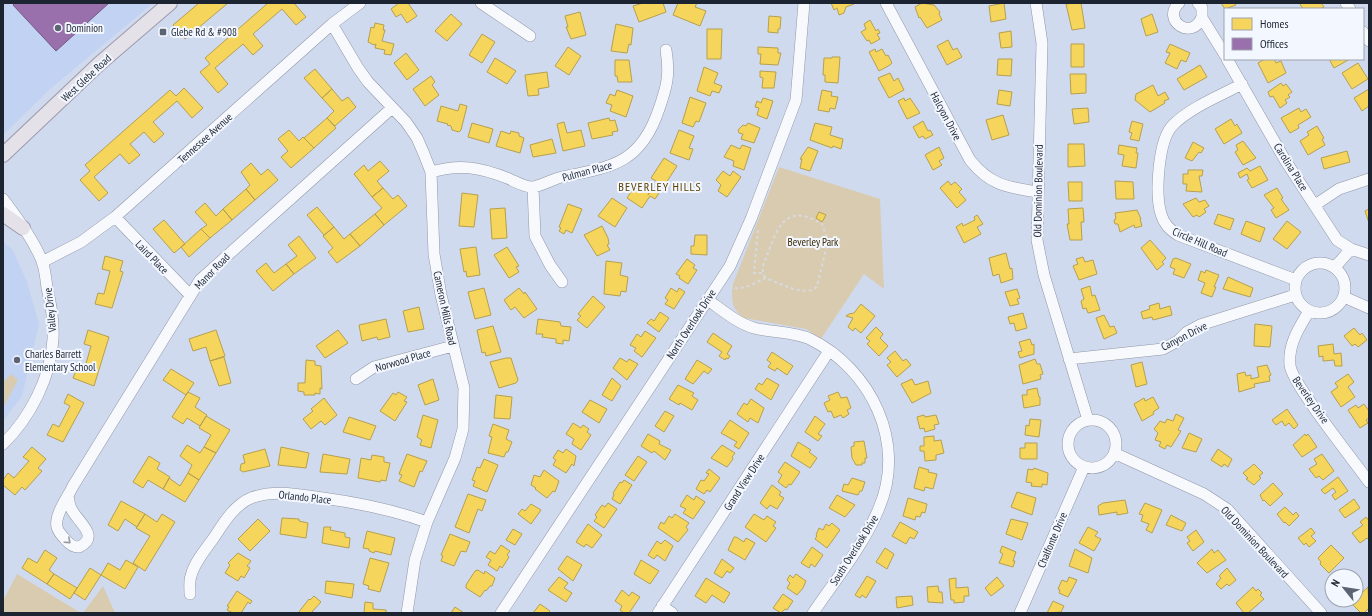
<svg xmlns="http://www.w3.org/2000/svg" width="1372" height="616" viewBox="0 0 1372 616" font-family="'PT Sans Narrow',sans-serif">
<rect width="100%" height="100%" fill="#d0daee"/>
<path fill="#c1d2f2" d="M3 3H153L50 89 3 135Z
M3 242 12 249 27 282 39 324 22 396 3 421Z"/>
<path fill="#d9cbb0" d="M779 167 880 199 884 289 864 274 821 339 806 329 744 318C731 309 731 299 733 284Z
M11 374 18 380 3 408V382Z
M17 574 81 613H3V601Z
M103 586 115 613H83Z"/>
<path fill="#f6d55c" stroke="#b5a04f" d="M199 3H228L185 39 173 25Z
M268 3H294L306 17 296 25 282 9 253 34 263 46 253 55 243 44 215 68 228 84 218 93 200 72 210 64 205 58Z
M399 3H408L417 16 407 23 401 14 396 17 391 9Z
M643 3H663L666 12 639 22 633 6Z
M678 3H697L695 7 706 11 700 26 673 15Z
M831 3H853L854 4 846 7 844 13 839 15 837 8 834 10Z
M922 3 934 5 940 12 939 14 942 20 927 28 920 17 919 18 915 7Z
M1004 3 1006 19 991 22 989 6Z
M1073 3H1081L1085 28 1072 30 1066 4Z
M1221 3H1235L1236 5 1225 9Z
M1302 3H1321L1324 7 1320 9H1303L1300 4Z
M580 12 586 35 571 39 566 27H568L565 16Z
M451 14 462 24 447 41 435 31Z
M1152 14 1158 32 1146 36 1141 19Z
M769 16 781 17 780 29H778V33L768 32Z
M870 20 876 31 878 29 880 33 877 34 880 39 871 44 869 40 867 41 861 32 866 29 864 24Z
M375 23 384 25 383 30H385L382 41 394 44 391 55 384 54 385 50 375 48 376 44 374 45 368 42 371 27 374 28Z
M616 24 633 28 631 45 629 44 627 53 611 51Z
M707 29H722L721 59H707Z
M1011 31 1012 47 1001 48 999 33Z
M482 34 495 42 482 63 469 55Z
M948 40 953 50 957 48 962 57 947 65 937 46Z
M1071 44H1084V67H1071Z
M1170 44 1190 53 1186 62 1181 60 1177 69 1165 63 1170 53 1166 52Z
M568 47 581 56 569 75 555 66Z
M758 47 778 48V53H781L778 65 760 64 761 54H758Z
M875 49 876 52 882 49 886 56 888 55 892 63 890 65 879 71 869 52Z
M406 53 419 70 407 80 394 63Z
M832 57H840L838 83 825 82V75H823L824 58H832Z
M495 58 516 71 507 84 487 72Z
M998 59H1012L1011 76 997 75Z
M1265 59H1274L1276 63 1281 61 1286 73 1268 83 1258 63Z
M1329 59H1350L1334 68Z
M615 60H629L632 82H618L617 76H615Z
M1358 63 1368 79 1352 89 1342 73Z
M1200 65 1207 77 1184 90 1177 79Z
M704 67 718 73 714 83 722 86 719 93 712 91 710 96 697 91Z
M315 69 332 89 322 98 304 78Z
M760 71 776 72 774 88H762L763 78 760 77Z
M547 72 549 87 538 89 539 95 528 96 525 75Z
M890 73 894 81 898 78 904 90 889 98 878 78Z
M1070 74H1086V93L1071 94Z
M431 76 435 82 432 85 439 95 425 106 413 89Z
M1281 83 1283 86 1286 84 1292 92 1288 95 1290 97 1285 100 1287 103 1280 108 1273 96 1270 97 1268 92Z
M1153 85 1158 96 1165 92 1169 99 1164 101 1165 103 1150 112 1135 100 1136 94Z
M184 88 203 108 192 118 177 101 153 122 164 134 154 143 144 132 130 144 140 155 129 164 120 154 94 177 108 193 99 201 80 180 90 171 85 165 170 90 176 96Z
M332 89 342 101 348 97 356 107 335 126 327 118 334 111 322 98Z
M1369 89V106L1362 111 1354 98Z
M617 90 633 96 626 117 610 111 612 105 606 103 610 94 615 96Z
M822 90 832 92 831 96 838 97 835 109 830 108 829 112 818 110Z
M999 90 1012 92 1010 106 997 104Z
M690 97 706 103 699 122 696 121 693 127 682 123Z
M763 98 773 101 767 119 757 115 759 108 755 107 757 101 761 103Z
M904 98 905 101 910 98 920 113 907 119 898 101Z
M460 104 467 106 461 130 459 132 452 130 451 126 447 125 448 124 437 121 441 106 458 111Z
M1088 108 1089 122 1074 124 1072 109Z
M1299 108 1301 112 1306 109 1311 117 1298 125 1299 128 1290 133 1281 118Z
M1003 115 1009 135 992 140 986 120Z
M327 118 336 128 314 148 304 138Z
M609 118 610 121 615 120 618 131 612 132 613 135 592 139 588 123Z
M1231 119 1235 126 1237 124 1242 133 1224 144 1215 129Z
M923 121 928 131 930 130 933 135 925 139 923 136 919 138 913 127Z
M1132 121 1143 124 1139 141 1130 139 1132 133 1129 132Z
M564 122 567 133 581 130 585 146 563 151 557 124Z
M472 123 493 129 489 143 468 137Z
M748 123 760 128 754 143 741 139 743 134 739 133 738 130 743 125 746 126Z
M815 123 832 127 830 135 843 139 841 149 833 146 832 148 810 140Z
M1317 126 1324 138 1322 139 1325 145 1308 155 1300 141 1309 135 1307 132Z
M289 130 299 141 303 137 314 148 291 168 281 157 288 151 278 139Z
M679 130 694 136 689 148 693 149 689 160 670 153Z
M501 131 510 134 511 131 519 133V136L524 138 520 153 496 146Z
M552 139 556 153 533 157 530 145Z
M1243 141 1256 158 1243 165 1235 152 1238 150 1236 145Z
M1193 142 1204 148 1201 153 1199 152 1192 161 1185 158Z
M1068 144H1084L1085 166 1068 167Z
M731 145 740 149 742 145 751 148 744 170 733 166 734 161 724 157Z
M1119 145 1137 148 1136 153H1138L1136 168 1122 166 1124 155 1118 154Z
M808 147 818 151 810 171 800 168 802 159H800Z
M939 147 944 158 939 161 942 165 933 170 925 155Z
M1347 151 1350 162 1324 169 1321 158Z
M664 158 677 166 664 186 651 178Z
M380 161 389 171 377 181 383 188 372 197 354 174 364 165 368 171Z
M251 163 261 175 268 169 278 180 255 200 246 189 250 185 241 172Z
M1260 166 1268 180 1252 188 1247 180 1249 179 1247 174 1240 178 1238 173 1247 168 1250 171Z
M1188 170H1203L1202 176H1199L1202 192 1186 191 1187 184H1183V174H1188Z
M723 171 730 176 733 171 741 177 727 197 718 191 721 185 716 180Z
M641 181 651 188 648 195 652 189 659 193 655 199 650 196 642 208 627 198 635 186 637 187Z
M948 181 951 185 955 182 962 189 959 192 966 200 957 208 940 188Z
M1115 181 1133 182 1134 199H1116Z
M1068 182H1082V201H1069Z
M383 188 393 199 398 195 407 206 384 225 375 214 382 208 372 197Z
M1277 188 1283 198 1281 199 1289 210 1276 218 1271 210 1274 208 1264 195Z
M246 189 255 200 232 220 223 209Z
M462 193 478 195 474 227 459 226Z
M612 198 627 208 615 227 598 216Z
M1196 198 1199 202 1205 200 1209 206 1204 209 1206 212 1199 217 1197 215 1193 217 1183 204Z
M205 203 216 216 223 209 232 220 210 238 201 229 207 225 195 212Z
M568 204 582 209 572 233 566 230 564 234 559 231 561 228 559 227Z
M317 207 334 227 324 235 307 215Z
M505 208 507 238 492 239 490 209Z
M1083 208 1084 222H1081L1082 240H1070L1067 224H1069L1068 209Z
M1369 209V223L1365 211Z
M1137 210 1141 219H1140L1142 226 1135 228 1134 225 1120 232 1118 224H1115L1114 220 1116 219 1115 213Z
M819 212 826 215 822 222 816 218Z
M375 214 384 225 360 246 350 234Z
M1218 214 1234 219 1230 230 1214 224Z
M977 215 983 224 977 227 981 234 964 243 956 227 962 223 963 226 975 220 974 217Z
M164 220 185 244 174 253 153 229Z
M1246 221 1265 228 1260 242 1241 234Z
M1287 221 1301 232 1287 249 1273 239Z
M602 226 608 238 609 244 607 245 610 250 597 256 584 235Z
M334 227 344 239 350 234 360 246 337 263 328 252 333 248 323 236Z
M201 229 210 238 189 257 181 247Z
M695 235H707V255L691 254V246H694Z
M299 236 316 258 294 274 286 264 297 256 288 245Z
M1150 240 1166 258 1162 262 1164 264 1157 270 1141 248Z
M476 247 480 275 467 277 466 271 464 272 460 249Z
M507 247 519 266 516 267 519 272 509 278 494 255Z
M1006 253 1010 269 1012 268 1013 279 1001 283 999 274 993 276 989 258Z
M105 256 123 261 120 271 123 272 112 308 95 304 98 293 104 294 110 271 102 269Z
M1083 257 1085 262 1093 260 1097 274 1079 280 1073 266 1078 264 1076 259Z
M1176 258 1191 264 1184 278 1173 274 1175 269 1170 267 1173 259Z
M687 259 695 265 693 268 697 270 688 284 679 278 680 276 676 274Z
M606 261 622 263 620 275 628 277 626 292 621 291 620 296 604 294Z
M266 263 274 273 286 264 294 274 273 291 256 271Z
M1206 270 1219 275 1214 287H1216L1212 297 1201 293 1205 283 1198 280 1201 271 1205 273Z
M1228 277 1253 288 1250 297 1223 289Z
M1090 286 1092 296 1095 295 1100 310 1088 313 1086 308 1083 309 1081 301 1084 299 1081 289Z
M484 288 491 315 475 319 468 292Z
M519 288 524 294 525 292 537 309 524 318 515 307 511 310 504 300Z
M671 288 677 292 679 288 685 292 674 309 665 304 668 300 665 298Z
M1017 289 1020 298 1017 299 1019 304 1010 306 1005 292Z
M593 296 605 307 587 328 577 320 581 316 578 314Z
M1159 303 1160 309 1170 306 1172 315 1153 320 1152 317 1143 319 1141 312 1150 309 1149 306Z
M861 304 875 316 861 333 855 328 853 331 848 327 853 318 846 316 849 314 854 313Z
M419 307 424 329 408 332 403 311Z
M660 312 669 318 659 332 647 323 651 319 654 321Z
M1023 313 1027 328 1016 331 1014 323 1010 324 1008 317Z
M1104 315 1110 327 1114 326 1117 333 1104 339 1096 318Z
M386 319 390 337 378 340 377 337 362 341 359 325Z
M538 319 560 322 561 326 571 327 569 341 563 340V344L556 343V339L542 337 543 334H536Z
M1255 324 1272 326 1270 347 1254 346Z
M493 326 501 352 486 356 485 352 482 353 477 330Z
M876 327 883 334 880 338 888 346 879 356 867 344 870 341 866 338Z
M1354 328 1360 335 1362 333 1367 340 1358 347 1355 344 1352 346 1344 336Z
M88 330 109 337 94 386 73 378 78 366 85 367 91 346 84 344Z
M216 330 225 356 210 361 206 347 193 351 189 339Z
M338 330 348 343 325 358 316 346Z
M645 331 656 338 642 357 634 351 636 348 630 345 637 334 641 337Z
M713 333 732 346 727 354 730 356 728 359 726 358 725 360 719 356 722 352 707 342Z
M1030 339 1032 345 1034 344V354L1020 358 1018 352 1022 351 1019 342Z
M1333 344 1334 354 1341 353 1342 366H1335L1334 360 1323 361V356L1319 357 1318 346Z
M895 351 903 361 906 359 911 365 897 377 887 365 891 362 887 358Z
M772 352 793 366 787 375 777 368 775 371 768 367 771 363 767 360Z
M224 357 231 383 219 386 210 361Z
M506 358H511L518 380 516 383 499 388 490 362Z
M620 358 627 362 629 359 638 364 627 380 613 368Z
M1035 359 1037 364H1040L1043 374 1040 375 1041 379 1023 384 1019 365Z
M306 360 315 361V365L321 366 322 389 320 388V394L315 393V395H304V392L298 391V383H305Z
M697 360 712 369 708 374 704 371 693 384 685 379Z
M1142 362 1147 384 1136 387 1131 365Z
M1267 365 1271 375 1269 376 1270 381 1254 384 1255 387 1239 392 1237 374 1245 372 1246 376 1251 375V379L1259 377 1257 367Z
M171 369 194 383 186 395 163 380Z
M1348 374 1354 382 1348 387 1355 397 1341 407 1331 392 1338 387 1335 383Z
M612 378 621 386 612 401 602 395Z
M767 378 779 385 771 400 755 389 759 383 762 385Z
M433 379 439 400 425 405 418 385Z
M912 379 915 385 928 381 931 393 912 403 901 384Z
M678 385 694 393 692 396 698 400 692 410 680 403 679 405 669 399Z
M1037 388 1039 397H1040V405L1024 408 1022 395H1027V390Z
M188 392 200 398 195 407 207 415 200 426 187 418 183 424 172 417Z
M398 392 407 397 404 401 407 402 395 421 380 411 393 393 396 395Z
M838 392 841 398 847 397 851 408 847 410 849 414 843 418 841 415 834 418 831 411 828 412 824 403 830 400 828 396Z
M68 394 84 403 63 442 47 435 53 424 59 427 70 406 64 403Z
M496 395 512 397 510 419 494 418Z
M1153 397 1159 408 1153 412 1154 414 1142 421 1134 404 1144 398 1145 401Z
M324 398 337 415 325 425 321 421 311 429 303 419 313 411 311 409Z
M751 399 764 408 758 423 750 418 748 422 737 414 744 403 747 405Z
M590 400 607 409 599 423 582 412Z
M1364 404 1369 411V418L1366 420 1368 423 1360 428 1348 410 1356 405 1358 408Z
M1287 409 1298 425 1294 429 1289 423 1285 426 1282 421 1276 425 1272 420Z
M665 411 674 416 664 432 655 426Z
M1176 414 1184 418 1178 430 1181 431 1171 447 1167 445 1165 449 1159 446 1161 442 1155 440 1158 433 1154 429 1160 421 1165 423 1167 419 1173 421Z
M423 415 438 420 431 448 420 445 422 440 417 437Z
M924 415 925 417 936 415 939 424 934 425 935 429 925 432 924 428 920 429 917 417Z
M206 416 230 430 216 453 204 447 211 435 199 428Z
M815 416 825 424 818 434 822 436 818 441 805 432Z
M349 417 376 426 370 440 343 432Z
M1030 419 1041 420 1039 437 1025 435 1026 425 1029 426Z
M730 420 749 433 739 449 734 446 737 442 721 433Z
M573 423 581 428 583 425 589 429 587 432 591 435 581 450 572 444 574 439 566 434Z
M493 424 509 430 506 439 512 442 508 452H506L504 457 488 453 492 437 489 436Z
M1189 433 1202 439 1196 452 1182 448Z
M648 434 660 441 659 444 671 450 665 460 654 451 652 453 641 446Z
M1305 434 1306 436 1308 434 1317 447 1302 457 1293 445Z
M934 436V441L941 440 944 453 936 455V460L925 461 924 451H920V446H924V437Z
M864 441 867 458H865V463H862V465H856L852 458 851 447 854 446V442Z
M798 442 811 450 809 452 817 458 810 468 791 456Z
M1025 443H1037V459H1022L1020 458V448H1025Z
M187 445 200 453 204 447 216 453 199 480 188 473 192 465 180 456Z
M722 445 735 453 732 457 733 459 727 467 711 458Z
M32 447 46 459 38 468 42 471 25 490 22 487 15 495 3 485V480L8 473 14 478 29 461 23 457Z
M281 447 309 453 306 468 278 465Z
M265 449 270 466 243 472 240 470 241 464 245 463 243 455Z
M566 449 576 456 574 466 572 464 566 473 553 465 556 460 553 458 558 450 563 453Z
M1218 449 1232 459 1228 467 1224 464 1222 467 1211 460Z
M323 454 350 459 347 474 320 472Z
M407 454 427 461 422 472 420 471 414 487 399 481 402 475 399 474Z
M1322 454 1334 471 1323 480 1319 476 1316 478 1309 469 1317 464 1314 459Z
M372 455 384 457V462L390 463 386 481 381 480 380 482 358 478 361 458 371 460Z
M149 456 160 463 157 469 170 477 163 489 148 480 143 488 133 482Z
M638 456 647 462 634 481 625 475Z
M484 459 498 465 487 492 473 486 475 481 472 480 477 467 480 468Z
M785 462 800 472 791 485 789 484 786 488 778 482 782 475 778 472Z
M1254 464 1263 473 1259 476 1261 478 1254 485 1246 479 1248 478 1243 473Z
M919 467 929 470 928 472 937 474 933 489 925 487 924 491 914 488Z
M1034 468 1048 473 1047 485 1042 484V487L1031 486 1032 483 1026 482 1028 469 1033 470Z
M709 469 720 478 710 492 707 490 704 494 696 489 701 480 704 481 709 474 706 473Z
M544 470 559 481 555 492 553 491 547 498 535 489 536 488 531 485 534 475 540 477Z
M188 473 199 480 185 502 163 489 169 478 180 486Z
M1338 477 1348 491 1335 500 1332 495 1336 492 1333 488 1325 494 1321 490Z
M852 478 865 482 862 491H860L858 495 842 491 844 484 848 485Z
M624 480 632 485 620 504 612 499 614 495 613 493 620 482 622 483Z
M1273 483 1283 494 1270 506 1264 500 1263 501 1260 495Z
M772 485 781 492 779 495 784 498 777 509 770 505 767 509 760 503Z
M1017 492 1036 498 1032 515 1011 507Z
M468 494 486 500 482 511 478 509 469 533 455 527Z
M687 495 694 500 696 496 705 502 693 519 683 513 686 509 680 506Z
M837 495 855 505 845 517 829 508Z
M908 498 927 504 925 513 922 512 920 517 916 516 915 520 903 516Z
M1354 499 1360 508 1345 518 1339 510Z
M1125 500 1128 513 1117 515V512L1099 515 1098 506 1103 503Z
M121 501 145 514 137 527 125 519 118 531 108 525Z
M608 503 617 509 604 528 594 521 597 517 595 515 602 505 605 507Z
M1145 503 1162 510 1152 533 1146 530 1149 524 1141 521 1143 515 1139 514Z
M531 504 541 510 531 524 518 514 522 509 525 511Z
M1285 507 1293 515 1296 512 1299 516 1289 526 1285 522 1284 523 1277 514Z
M145 514 157 522 162 514 175 522 145 571 133 563 150 536 136 528Z
M675 514 689 523 686 527 688 530 678 542 658 528 661 522 664 524 669 516 672 518Z
M754 514 764 520 767 516 776 522 773 526 776 528 766 542 745 527Z
M1171 515 1186 523 1182 531 1166 525Z
M1366 517 1369 521V540L1367 538 1360 543 1352 533 1363 525 1360 522Z
M282 518 299 519V521L308 523 306 538 280 534Z
M258 519 270 531 250 551 238 539Z
M1011 519 1028 523 1022 540 1006 534Z
M900 522 918 532 914 539 910 537 906 544 892 536Z
M832 523 840 530 827 548 815 539 817 536 816 535 819 528 823 530 826 524 829 526Z
M588 524 602 535 592 548 586 544 584 547 576 542Z
M324 527H331L330 530 345 533V537L350 538 349 548 322 543Z
M1088 527 1098 532 1095 536 1101 539 1094 551 1079 543Z
M1311 528 1315 533 1311 536 1316 541 1309 547 1306 543 1304 545 1298 538Z
M513 529 522 534 515 545 506 540Z
M1196 530 1204 542 1193 551 1187 543 1190 541 1187 537Z
M367 531 395 538 391 555 375 551 374 553 369 551V549L363 548Z
M450 534 470 542 466 552 461 551 454 566 441 561 443 556 441 555Z
M734 537H736L744 542 746 538 755 543 745 560 728 550Z
M665 540 673 546 665 561 657 555 654 559 648 555 657 541 661 544Z
M501 545 510 551 507 555 509 557 502 568 500 566 497 571 488 565 491 560 486 557 490 551 495 554Z
M1331 545 1344 558 1329 573 1320 564 1321 562 1318 558Z
M1002 546 1016 552 1013 561H1015L1013 567 999 563 1003 554 1000 552Z
M812 547 823 555 815 567 811 564 809 568 801 563Z
M885 548 894 554 887 569 876 562Z
M1075 549 1092 558 1088 573 1069 566Z
M1212 549 1214 553 1218 550 1226 560 1207 573 1197 563Z
M45 550 57 558 49 570 54 574 47 584 22 568 28 558 37 563Z
M238 553 251 561 247 566 250 568 244 578 241 576 238 581 225 573 230 565 228 563Z
M567 556 582 565 573 581 558 569Z
M370 558 389 563 380 592 368 589 369 586 363 584Z
M722 559 734 568 730 573 727 571 722 578 714 573Z
M126 560 138 567 125 589 101 575 108 563 120 570Z
M641 560 659 571 650 584 634 574Z
M90 568 101 575 85 600 74 593Z
M1227 568 1236 580 1229 586 1227 584 1221 589 1216 584 1221 578 1219 576Z
M478 570 484 574 485 571 495 578 492 586H490L486 591 485 590 480 597 466 588V585L475 571Z
M54 574 77 588 70 599 47 584Z
M796 574 806 581 803 588 797 595 787 588 790 583 787 580 790 575 793 578Z
M867 576 876 581 866 598 862 595 860 598 855 595Z
M559 577 568 583 564 588 572 593 566 602 548 590Z
M997 577 1004 586 991 596 985 588Z
M1069 577 1077 580 1068 597 1059 593 1060 590 1058 589 1062 580 1067 582Z
M706 578 730 593 724 603 712 595 706 603 695 596Z
M956 578V588L968 587 969 596H964V602L954 603V600H951L949 579Z
M326 581 354 584 352 598 325 593Z
M938 586 939 592H942L943 603 928 602 927 587Z
M1253 587 1256 591 1258 589 1262 593 1260 595 1264 599 1248 613H1244L1236 603Z
M1368 587 1369 608 1364 613H1361L1351 603Z
M622 590 629 596 632 592 640 597 629 613H624L620 610 622 606 615 601Z
M237 591 252 601 250 604 248 602 241 613H233L227 610 229 607 227 606Z
M783 594 793 601 787 610 785 609 781 613 773 608Z
M314 596 321 602 311 613H298L309 599 310 600Z
M912 596 913 605 897 608 896 597Z
M1053 601 1064 606 1061 612 1047 613Z
M365 602 373 603V609L386 610V613H364Z
M540 604 550 611 548 613H533Z
M455 607 464 613H451Z"/>
<path fill="#9970ab" stroke="#745986" d="M15 3H109L56 51 13 5Z"/>
<g fill="none" stroke-linecap="round" stroke-linejoin="round">
<defs>
<path id="minor" d="M481 3 530 36
M886 3 970 160C990 185 1006 187 1037 192
M1036 3 1042 43 1037 240 1044 275 1088 420
M1179 3C1161 20 1192 42 1202 17V8L1198 3
M1346 3 1350 9
M1202 18 1225 55
M332 24 358 68 368 82 406 122 417 138 424 154 431 172 434 254 441 295 464 388 463 429 455 458 427 522 415 560 407 613
M1363 32 1369 41
M1227 59 1285 160 1337 240 1351 249 1369 255
M1242 84C1220 96 1191 107 1173 125 1158 140 1155 194 1161 214 1164 224 1169 229 1178 235L1296 280
M431 172C460 164 479 167 507 178 515 181 525 188 533 187 541 186 553 179 562 177 613 167 641 163 659 109 667 86 670 75 666 50
M533 187 535 236 550 265 562 282
M3 199C17 218 33 239 42 261 45 269 46 279 47 288 51 304 54 322 53 339 51 377 30 418 3 444
M1315 205 1339 189 1369 179
M115 217 190 295
M42 262 81 242 115 217 332 24 360 3
M1295 288a25 25 0 1 1 50 0a25 25 0 1 1-50 0Z
M1335 267 1351 249
M1344 297 1369 308
M708 300C722 310 737 323 754 328 773 333 792 331 810 339 871 369 907 443 879 508 864 545 836 579 813 613
M1309 311C1299 328 1288 344 1290 365 1291 383 1355 462 1369 482
M1069 359 1163 349 1178 341 1187 332 1200 325 1295 295
M356 379 374 367 453 346
M1068 444a24 24 0 1 1 48 0a24 24 0 1 1-48 0Z
M1114 453 1204 494 1227 509 1321 613
M68 496C69 500 69 505 71 508 75 520 102 536 79 547 73 547 70 545 66 540 62 536 58 532 57 527 54 515 68 497 73 486L200 280 392 108
M190 594C190 588 189 581 191 576 194 563 205 550 213 539 223 524 234 505 251 498 275 489 300 495 323 498 359 503 393 510 427 522
M662 606 672 613
M501 613 730 266 751 219 796 100 804 3
M658 613 829 351
M1020 613 1084 467"/>
<path id="major" d="M3 155 99 64 170 3
M3 214 23 228"/>
</defs>
<use href="#minor" stroke="#9097a6" stroke-width="12"/>
<use href="#major" stroke="#9d9aad" stroke-width="16"/>
<path stroke="#d7dae0" stroke-width="2" stroke-dasharray="3 3" stroke-linecap="butt" d="M758 230 754 273H762
M729 287C742 291 754 284 765 278 778 282 807 299 817 286L828 241 822 224C780 198 775 238 762 268L765 278"/>
<use href="#minor" stroke="#f8f9fc" stroke-width="11"/>
<use href="#major" stroke="#e4e1e9" stroke-width="14"/>
</g>
<defs><path id="oneway-chevron" d="M-2-3.5L2.5 0L-2 3.5" fill="none" stroke-width="1.6" stroke-linecap="round" stroke-linejoin="round"/></defs>
<use stroke="#9599a1" href="#oneway-chevron" transform="translate(68 541) rotate(42)"/>
<g fill="#5c6473" stroke="#f3f7ff" stroke-width="1.5">
<circle cx="58" cy="28" r="4"/>
<rect x="159" y="28" width="8" height="8" rx="2"/>
<circle cx="17" cy="360" r="4"/>
</g>
<g text-anchor="middle" stroke-width="4" stroke-linejoin="round" paint-order="stroke">
<g font-size="11" fill="#1d2431" stroke="#f3f7ff" text-anchor="start">
<text x="66" y="32">Dominion</text>
<text x="171" y="36">Glebe Rd &amp; #908</text>
<text x="25" y="358">Charles Barrett<tspan x="25" dy="13">Elementary School</tspan></text>
</g>
<g font-size="11" fill="#1d2431" stroke="#f3f7ff">
<text transform="translate(86 78) rotate(-43)" y="4">West Glebe Road</text>
<text transform="translate(946 116) rotate(62)" y="4">Halcyon Drive</text>
<text transform="translate(205 138) rotate(-42)" y="4">Tennessee Avenue</text>
<text transform="translate(1291 167) rotate(58)" y="4">Carolina Place</text>
<text transform="translate(587 171) rotate(-15)" y="4">Pulman Place</text>
<text transform="translate(1038 191) rotate(-89)" y="4">Old Dominion Boulevard</text>
<text transform="translate(1200 242) rotate(23)" y="4">Circle Hill Road</text>
<text transform="translate(152 257) rotate(46)" y="4">Laird Place</text>
<text transform="translate(212 271) rotate(-46)" y="4">Manor Road</text>
<text transform="translate(445 308) rotate(78)" y="4">Cameron Mills Road</text>
<text transform="translate(50 310) rotate(-96)" y="4">Valley Drive</text>
<text transform="translate(691 324) rotate(-57)" y="4">North Overlook Drive</text>
<text transform="translate(1184 336) rotate(-27)" y="4">Canyon Drive</text>
<text transform="translate(403 360) rotate(-16)" y="4">Norwood Place</text>
<text transform="translate(1311 400) rotate(55)" y="4">Beverley Drive</text>
<text transform="translate(744 482) rotate(-57)" y="4">Grand View Drive</text>
<text transform="translate(305 497) rotate(6)" y="4">Orlando Place</text>
<text transform="translate(1052 540) rotate(-67)" y="4">Chalfonte Drive</text>
<text transform="translate(1255 542) rotate(47)" y="4">Old Dominion Boulevard</text>
<text transform="translate(854 550) rotate(-58)" y="4">South Overlook Drive</text>
</g>
<g font-size="11" fill="#3b2800" stroke="#f3f7ff">
<text x="813" y="246">Beverley Park</text>
</g>
<g font-size="12" letter-spacing="1" fill="#5a4001" stroke="#f3f7ff">
<text x="660" y="191">BEVERLEY HILLS</text>
</g>
</g>
<rect width="1372" height="616" fill="none" stroke="#1d2431" stroke-width="8"/>
<rect x="1224" y="8" width="140" height="52" fill="#f3f7ff" stroke="#9da3ad"/>
<rect x="1232" y="18" width="20" height="12" fill="#f6d55c" stroke="#9da3ad"/>
<text x="1260" y="28" font-size="12" fill="#1d2431">Homes</text>
<rect x="1232" y="38" width="20" height="12" fill="#9970ab" stroke="#9da3ad"/>
<text x="1260" y="48" font-size="12" fill="#1d2431">Offices</text>
<g transform="translate(1344 588) rotate(300)"><circle r="19" fill="#f3f7ff" stroke="#9da3ad"/>
<path d="M0-3L7 15L0 10L-7 15Z" fill="#5c6473"/>
<text y="-6" font-size="11" font-weight="bold" text-anchor="middle" fill="#1d2431">N</text>
</g>
</svg>
